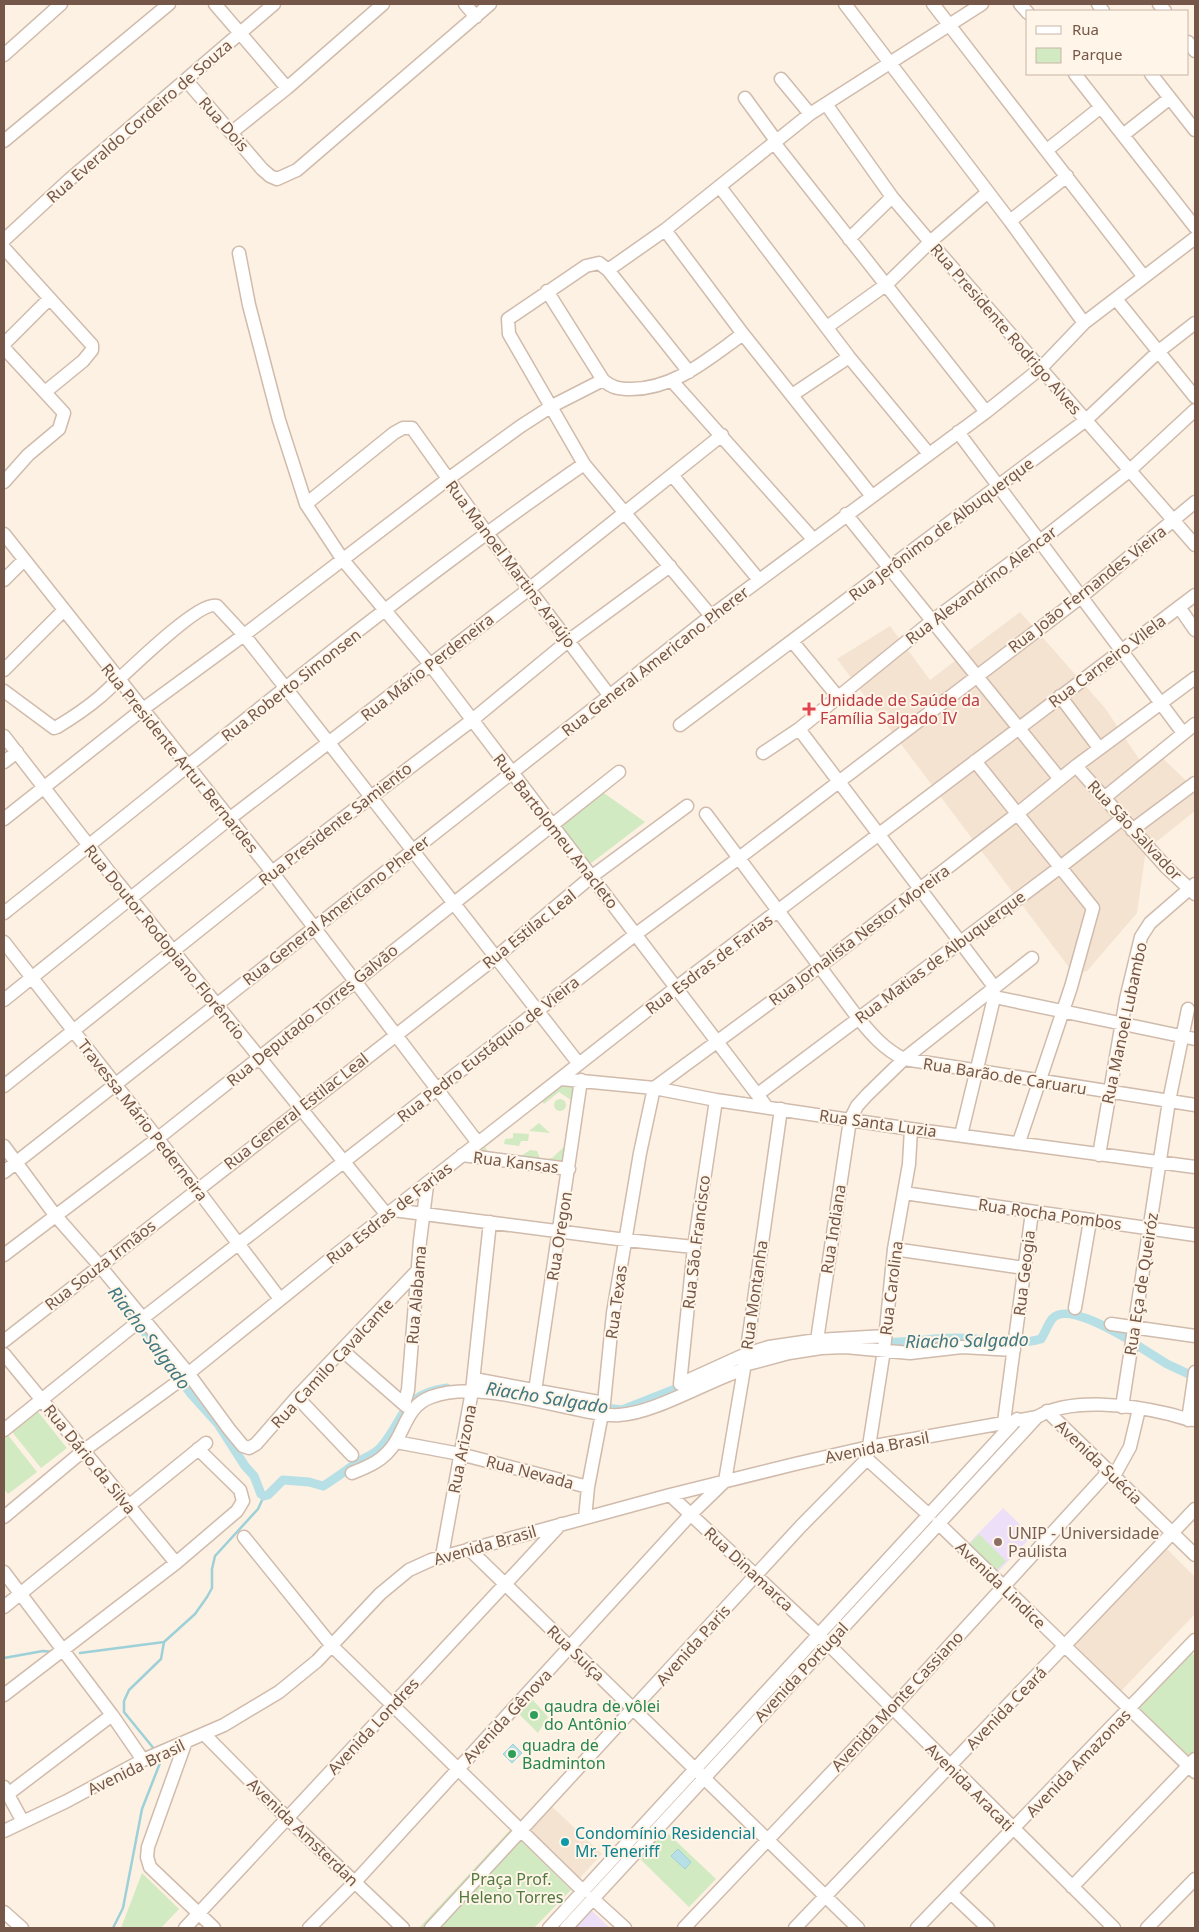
<svg xmlns="http://www.w3.org/2000/svg" width="1199" height="1932" viewBox="0 0 1199 1932" font-family="'Noto Sans',sans-serif">
<rect width="100%" height="100%" fill="#fcf1e2"/>
<path fill="#f4e3d0" d="M1020 612 1105 708 1143 765 1158 754 1195 789V811L1146 850 1137 913 1087 971 1074 974 837 659 890 626 930 680Z
M1164 1546 1195 1577V1614L1121 1691 1071 1641Z
M544 1799 602 1854 574 1884 518 1828Z"/>
<path fill="#eedff8" d="M1003 1508 1032 1536 993 1577 964 1548Z
M588 1907 610 1928H568Z"/>
<path fill="#d2eac1" d="M601 791 645 822 586 867 557 825Z
M577 1084 570 1131H567L571 1100 559 1092 544 1104 542 1101 562 1085Z
M554 1105a6 6 0 1 1 12 0a6 6 0 1 1-12 0Z
M539 1123 550 1133 529 1131Z
M513 1133 529 1134 528 1141H521L519 1146 504 1144 505 1139 513 1138Z
M565 1141H568L565 1164 549 1162V1158H552L565 1146Z
M485 1147 489 1153 521 1156 530 1150 537 1151 541 1161 480 1152Z
M35 1408 67 1448 41 1468 9 1428Z
M4 1430 37 1472 8 1494 4 1489Z
M979 1534 1006 1561 993 1574 966 1548Z
M1191 1652 1195 1656V1755L1190 1760 1139 1708Z
M533 1700 548 1717 538 1733 519 1714Z
M660 1826 716 1879 689 1907 634 1853Z
M510 1830 571 1890 534 1928H419Z
M142 1873 179 1909 161 1928H121Z"/>
<path fill="#b7e0e6" stroke="#9dd0d8" d="M513 1744 522 1753 512 1763 503 1754Z
M678 1849 691 1862 685 1869 671 1856Z"/>
<g fill="none" stroke-linecap="round" stroke-linejoin="round">
<path stroke="#9dd0d8" stroke-width="2.5" d="M80 1653 164 1642
M4 1658 43 1651 54 1652
M155 1750 124 1712V1701L129 1690 161 1659 164 1642 195 1614 207 1597 212 1588V1569L215 1556 258 1509 264 1496
M113 1928 123 1908 142 1809 160 1763 158 1758"/>
<path stroke="#b7e0e6" stroke-width="9" d="M122 1302 191 1394 218 1424 245 1466 254 1476 261 1494 264 1496 268 1495 283 1480 309 1482 323 1486C335 1479 346 1470 358 1462 366 1457 374 1455 381 1447 405 1419 401 1394 447 1388
M880 1342C904 1344 929 1338 953 1338 983 1337 1012 1347 1041 1339 1045 1333 1048 1324 1052 1319 1065 1303 1110 1329 1124 1337
M1132 1342 1167 1364 1195 1377
M598 1407 622 1410 688 1384"/>
<defs>
<path id="minor" d="M215 4 287 88
M465 4 476 17
M845 4 1010 221 1084 323
M933 4 1144 277
M1020 4 1028 13
M1098 4 1103 11
M1159 4 1165 11
M1188 42 1195 51
M4 55 61 4
M1075 74 1195 227
M1151 74 1195 130
M781 79 810 114
M186 80 262 169 270 176 277 179 297 170 490 4
M745 98 777 142
M826 104 892 197 930 242 1195 545
M232 132 287 88 383 4
M1123 135 1170 98
M4 141 169 4
M775 144 986 412
M1047 150 1101 107
M720 187 849 357 929 454
M1010 221 1067 176
M665 230 743 334 871 495
M849 239 892 197
M4 240 69 180 274 4
M4 248 92 345V350L83 361 45 392
M239 253 249 305 279 420 306 504 343 560 429 663 766 1106
M608 270 665 230 810 114 982 4
M547 291 603 380C612 388 619 389 631 389 675 389 709 358 743 334
M1116 299 1195 397
M827 327 887 284 930 242 988 192
M4 344 49 299
M4 348 64 413 59 429 28 455 4 482
M689 372 608 270 599 263 586 266 508 319 509 334 584 464 711 616
M672 381 813 539
M792 395 849 357
M958 432 1183 733
M672 475 759 580
M306 504 394 433 403 428H412L486 532 609 695
M846 514 1059 778
M4 534 272 872 478 1143
M4 580 23 561
M1179 607 1195 630
M792 641 838 697
M4 670 63 611
M4 691 54 728 57 727C72 718 87 708 101 696 118 681 199 599 217 606L244 635 329 743 579 1064
M1060 696 1099 748
M680 725 1086 420 1159 351 1195 323
M799 729 995 988
M4 736 110 873 387 1215
M763 753 799 729 932 621 1040 541 1129 471 1195 410
M975 761 1093 908 1071 987 1019 1142
M4 762 17 752
M1076 766 1166 867 1195 894
M1104 798 1195 724
M706 814 858 1018C872 1035 884 1049 904 1059L1195 1105
M4 819 143 709 244 635 448 479 521 426 552 406 603 380
M1132 830 1195 783
M4 913C195 762 383 603 584 464
M4 942 197 1189 280 1299
M985 995 1195 1039
M4 1000 229 819 529 589 722 435
M561 1079 654 1088 716 1100 911 1129 1195 1167
M4 1086 272 872 471 721 568 641 670 566
M758 1094 1059 868 1122 819
M716 1100 694 1247 680 1384 746 1354 769 1347 817 1340 885 1336
M961 1135 994 998
M4 1146 55 1215 99 1265 188 1373 229 1429 243 1446 249 1448 256 1444 297 1397 417 1271
M462 1155 569 1169
M1099 1155 1126 999 1141 937 1150 923 1195 884
M4 1172 711 616 986 412 1041 368 1084 323 1195 238
M904 1193 1195 1235
M393 1210 626 1240 694 1247
M894 1249 1024 1268
M4 1255 157 1139 619 772
M1075 1308 1090 1221
M1111 1324 1195 1336
M817 1340 850 1120 857 1106 867 1095 904 1059 1032 958
M4 1341 495 958 591 877 687 806
M343 1351 406 1406
M4 1354 176 1563
M744 1365 789 1353 821 1348 845 1347 910 1353 962 1347 1014 1350
M474 1379 604 1403
M535 1391 581 1080
M297 1397 352 1455
M404 1404 408 1390 420 1241 427 1185
M1122 1407 1169 1101 1188 1009
M1047 1411 1195 1555
M1188 1420 1195 1372
M1004 1422 1032 1212
M4 1430 143 1318 636 934 739 858 1081 597 1195 502
M396 1442 460 1454 588 1487
M867 1459 929 1515
M352 1473C370 1466 384 1460 395 1443 406 1425 409 1405 431 1397 474 1381 541 1403 585 1411 596 1413 608 1416 619 1415 655 1413 707 1381 744 1369
M1114 1476 1130 1447 1139 1409
M670 1495 819 1635 1114 1928
M4 1517 83 1451 179 1381 334 1256 677 987 1195 595
M585 1518 588 1487 604 1403 613 1313 640 1153 654 1088 820 966 1017 814 1076 766 1195 678
M938 1523 1195 1772
M244 1537 332 1646 583 1891
M469 1549 858 1928
M442 1556 472 1391 490 1222
M4 1572 112 1715 143 1760
M4 1607 206 1443
M4 1695 176 1563 237 1511 243 1501 240 1490 198 1449
M204 1734 286 1817 403 1928
M185 1744 148 1847 147 1857 150 1867 214 1928
M4 1787 23 1822
M8 1794 112 1715
M4 1831 67 1801 143 1760 224 1725 279 1692 317 1661 380 1594 409 1570 431 1560 670 1495 795 1464 869 1447 1037 1417
M1072 1887 1195 1759
M952 1894 988 1928
M592 1898 625 1928
M4 1912 22 1928
M185 1928 561 1524
M309 1928 355 1882 690 1515 725 1481 745 1363 781 1109
M431 1928 801 1526 867 1459 884 1350 894 1249 909 1164 911 1129
M549 1928 1017 1419
M566 1928 1037 1417C1071 1397 1132 1405 1169 1414 1178 1416 1186 1420 1195 1420
M684 1928 887 1714 1109 1471
M795 1928 1195 1509
M917 1928 1195 1640
M1147 1928 1195 1879"/>
</defs>
<use href="#minor" stroke="#d0bbac" stroke-width="15"/>
<use href="#minor" stroke="#fff" stroke-width="12"/>
</g>
<path fill="#e0444e" stroke="#fff5e8" stroke-width="2" d="M806.5 701.5h5v5h5v5h-5v5h-5v-5h-5v-5h5z"/>
<circle fill="#8d6e63" stroke="#fff5e8" stroke-width="2" cx="998" cy="1542" r="5"/>
<g fill="#2e9e5b" stroke="#fff5e8" stroke-width="2">
<circle cx="534" cy="1715" r="5"/>
<circle cx="512" cy="1754" r="5"/>
</g>
<circle fill="#0f9aa8" stroke="#fff5e8" stroke-width="2" cx="565" cy="1842" r="5"/>
<g text-anchor="middle" stroke-width="4" stroke-linejoin="round" paint-order="stroke">
<g font-size="16" fill="#745748" stroke="#fff5e8">
<text transform="translate(139 121) rotate(-41)" y="6">Rua Everaldo Cordeiro de Souza</text>
<text transform="translate(224 124) rotate(49)" y="6">Rua Dois</text>
<text transform="translate(1006 329) rotate(49)" y="6">Rua Presidente Rodrigo Alves</text>
<text transform="translate(941 529) rotate(-37)" y="6">Rua Jerônimo de Albuquerque</text>
<text transform="translate(511 564) rotate(53)" y="6">Rua Manoel Martins Araújo</text>
<text transform="translate(981 585) rotate(-37)" y="6">Rua Alexandrino Alencar</text>
<text transform="translate(1087 589) rotate(-38)" y="6">Rua João Fernandes Vieira</text>
<text transform="translate(655 661) rotate(-38)" y="6">Rua General Americano Pherer</text>
<text transform="translate(1107 661) rotate(-37)" y="6">Rua Carneiro Vilela</text>
<text transform="translate(427 667) rotate(-38)" y="6">Rua Mário Perdeneira</text>
<text transform="translate(291 685) rotate(-38)" y="6">Rua Roberto Simonsen</text>
<text transform="translate(180 758) rotate(51)" y="6">Rua Presidente Artur Bernardes</text>
<text transform="translate(335 824) rotate(-38)" y="6">Rua Presidente Samiento</text>
<text transform="translate(1135 830) rotate(47)" y="6">Rua São Salvador</text>
<text transform="translate(556 831) rotate(52)" y="6">Rua Bartolomeu Anacleto</text>
<text transform="translate(336 910) rotate(-38)" y="6">Rua General Americano Pherer</text>
<text transform="translate(529 929) rotate(-39)" y="6">Rua Estilac Leal</text>
<text transform="translate(859 935) rotate(-37)" y="6">Rua Jornalista Nestor Moreira</text>
<text transform="translate(165 942) rotate(51)" y="6">Rua Doutor Rodopiano Florêncio</text>
<text transform="translate(940 957) rotate(-37)" y="6">Rua Matias de Albuquerque</text>
<text transform="translate(709 964) rotate(-37)" y="6">Rua Esdras de Farias</text>
<text transform="translate(312 1015) rotate(-39)" y="6">Rua Deputado Torres Galvão</text>
<text transform="translate(1124 1023) rotate(-78)" y="6">Rua Manoel Lubambo</text>
<text transform="translate(488 1049) rotate(-38)" y="6">Rua Pedro Eustáquio de Vieira</text>
<text transform="translate(1005 1076) rotate(9)" y="6">Rua Barão de Caruaru</text>
<text transform="translate(296 1111) rotate(-38)" y="6">Rua General Estilac Leal</text>
<text transform="translate(143 1120) rotate(52)" y="6">Travessa Mário Pederneira</text>
<text transform="translate(878 1123) rotate(8)" y="6">Rua Santa Luzia</text>
<text transform="translate(516 1162) rotate(7)" y="6">Rua Kansas</text>
<text transform="translate(389 1213) rotate(-38)" y="6">Rua Esdras de Farias</text>
<text transform="translate(1050 1214) rotate(8)" y="6">Rua Rocha Pombos</text>
<text transform="translate(833 1229) rotate(-81)" y="6">Rua Indiana</text>
<text transform="translate(559 1236) rotate(-81)" y="6">Rua Oregon</text>
<text transform="translate(696 1242) rotate(-83)" y="6">Rua São Francisco</text>
<text transform="translate(100 1265) rotate(-38)" y="6">Rua Souza Irmãos</text>
<text transform="translate(1024 1273) rotate(-83)" y="6">Rua Geogia</text>
<text transform="translate(1141 1284) rotate(-81)" y="6">Rua Eça de Queiróz</text>
<text transform="translate(891 1288) rotate(-83)" y="6">Rua Carolina</text>
<text transform="translate(416 1295) rotate(-85)" y="6">Rua Alabama</text>
<text transform="translate(754 1295) rotate(-82)" y="6">Rua Montanha</text>
<text transform="translate(616 1302) rotate(-82)" y="6">Rua Texas</text>
<text transform="translate(332 1363) rotate(-47)" y="6">Rua Camilo Cavalcante</text>
<text transform="translate(877 1447) rotate(-11)" y="6">Avenida Brasil</text>
<text transform="translate(462 1449) rotate(-79)" y="6">Rua Arizona</text>
<text transform="translate(90 1459) rotate(51)" y="6">Rua Dário da Silva</text>
<text transform="translate(1099 1462) rotate(44)" y="6">Avenida Suécia</text>
<text transform="translate(530 1472) rotate(15)" y="6">Rua Nevada</text>
<text transform="translate(485 1545) rotate(-16)" y="6">Avenida Brasil</text>
<text transform="translate(749 1569) rotate(43)" y="6">Rua Dinamarca</text>
<text transform="translate(1001 1585) rotate(44)" y="6">Avenida Lindice</text>
<text transform="translate(693 1645) rotate(-48)" y="6">Avenida Paris</text>
<text transform="translate(576 1653) rotate(44)" y="6">Rua Suíça</text>
<text transform="translate(801 1672) rotate(-47)" y="6">Avenida Portugal</text>
<text transform="translate(897 1701) rotate(-47)" y="6">Avenida Monte Cassiano</text>
<text transform="translate(1006 1708) rotate(-46)" y="6">Avenida Ceará</text>
<text transform="translate(507 1716) rotate(-47)" y="6">Avenida Gênova</text>
<text transform="translate(373 1726) rotate(-47)" y="6">Avenida Londres</text>
<text transform="translate(1078 1763) rotate(-46)" y="6">Avenida Amazonas</text>
<text transform="translate(136 1767) rotate(-26)" y="6">Avenida Brasil</text>
<text transform="translate(970 1787) rotate(45)" y="6">Avenida Aracati</text>
<text transform="translate(303 1832) rotate(44)" y="6">Avenida Amsterdan</text>
</g>
<g font-size="16" fill="#be3a42" stroke="#fff5e8" text-anchor="start">
<text x="820" y="706">Unidade de Saúde da<tspan x="820" dy="18">Família Salgado IV</tspan></text>
</g>
<g font-size="16" fill="#785e54" stroke="#fff5e8" text-anchor="start">
<text x="1008" y="1539">UNIP - Universidade<tspan x="1008" dy="18">Paulista</tspan></text>
</g>
<g font-size="16" fill="#27864d" stroke="#fff5e8" text-anchor="start">
<text x="544" y="1712">qaudra de vôlei<tspan x="544" dy="18">do Antônio</tspan></text>
<text x="522" y="1751">quadra de<tspan x="522" dy="18">Badminton</tspan></text>
</g>
<g font-size="16" fill="#0d838f" stroke="#fff5e8" text-anchor="start">
<text x="575" y="1839">Condomínio Residencial<tspan x="575" dy="18">Mr. Teneriff</tspan></text>
</g>
<g font-size="16" fill="#537a41" stroke="#fff5e8">
<text x="511" y="1885">Praça Prof.<tspan x="511" dy="18">Heleno Torres</tspan></text>
</g>
<g font-size="18" font-style="italic" fill="#3f7881" stroke="#fff5e8">
<text transform="translate(149 1338) rotate(53)" y="6">Riacho Salgado</text>
<text transform="translate(967 1341) rotate(-1)" y="6">Riacho Salgado</text>
<text transform="translate(547 1398) rotate(9)" y="6">Riacho Salgado</text>
</g>
</g>
<rect width="1199" height="1932" fill="none" stroke="#745748" stroke-width="10"/>
<rect x="1026" y="10" width="162" height="65" fill="#fff5e8" stroke="#c7b6a8"/>
<rect x="1036" y="26" width="25" height="8" fill="#ffffff" stroke="#c7b6a8"/>
<text x="1072" y="35" font-size="15" fill="#745748">Rua</text>
<rect x="1036" y="48" width="25" height="15" fill="#d2eac1" stroke="#c7b6a8"/>
<text x="1072" y="60" font-size="15" fill="#745748">Parque</text>
</svg>
